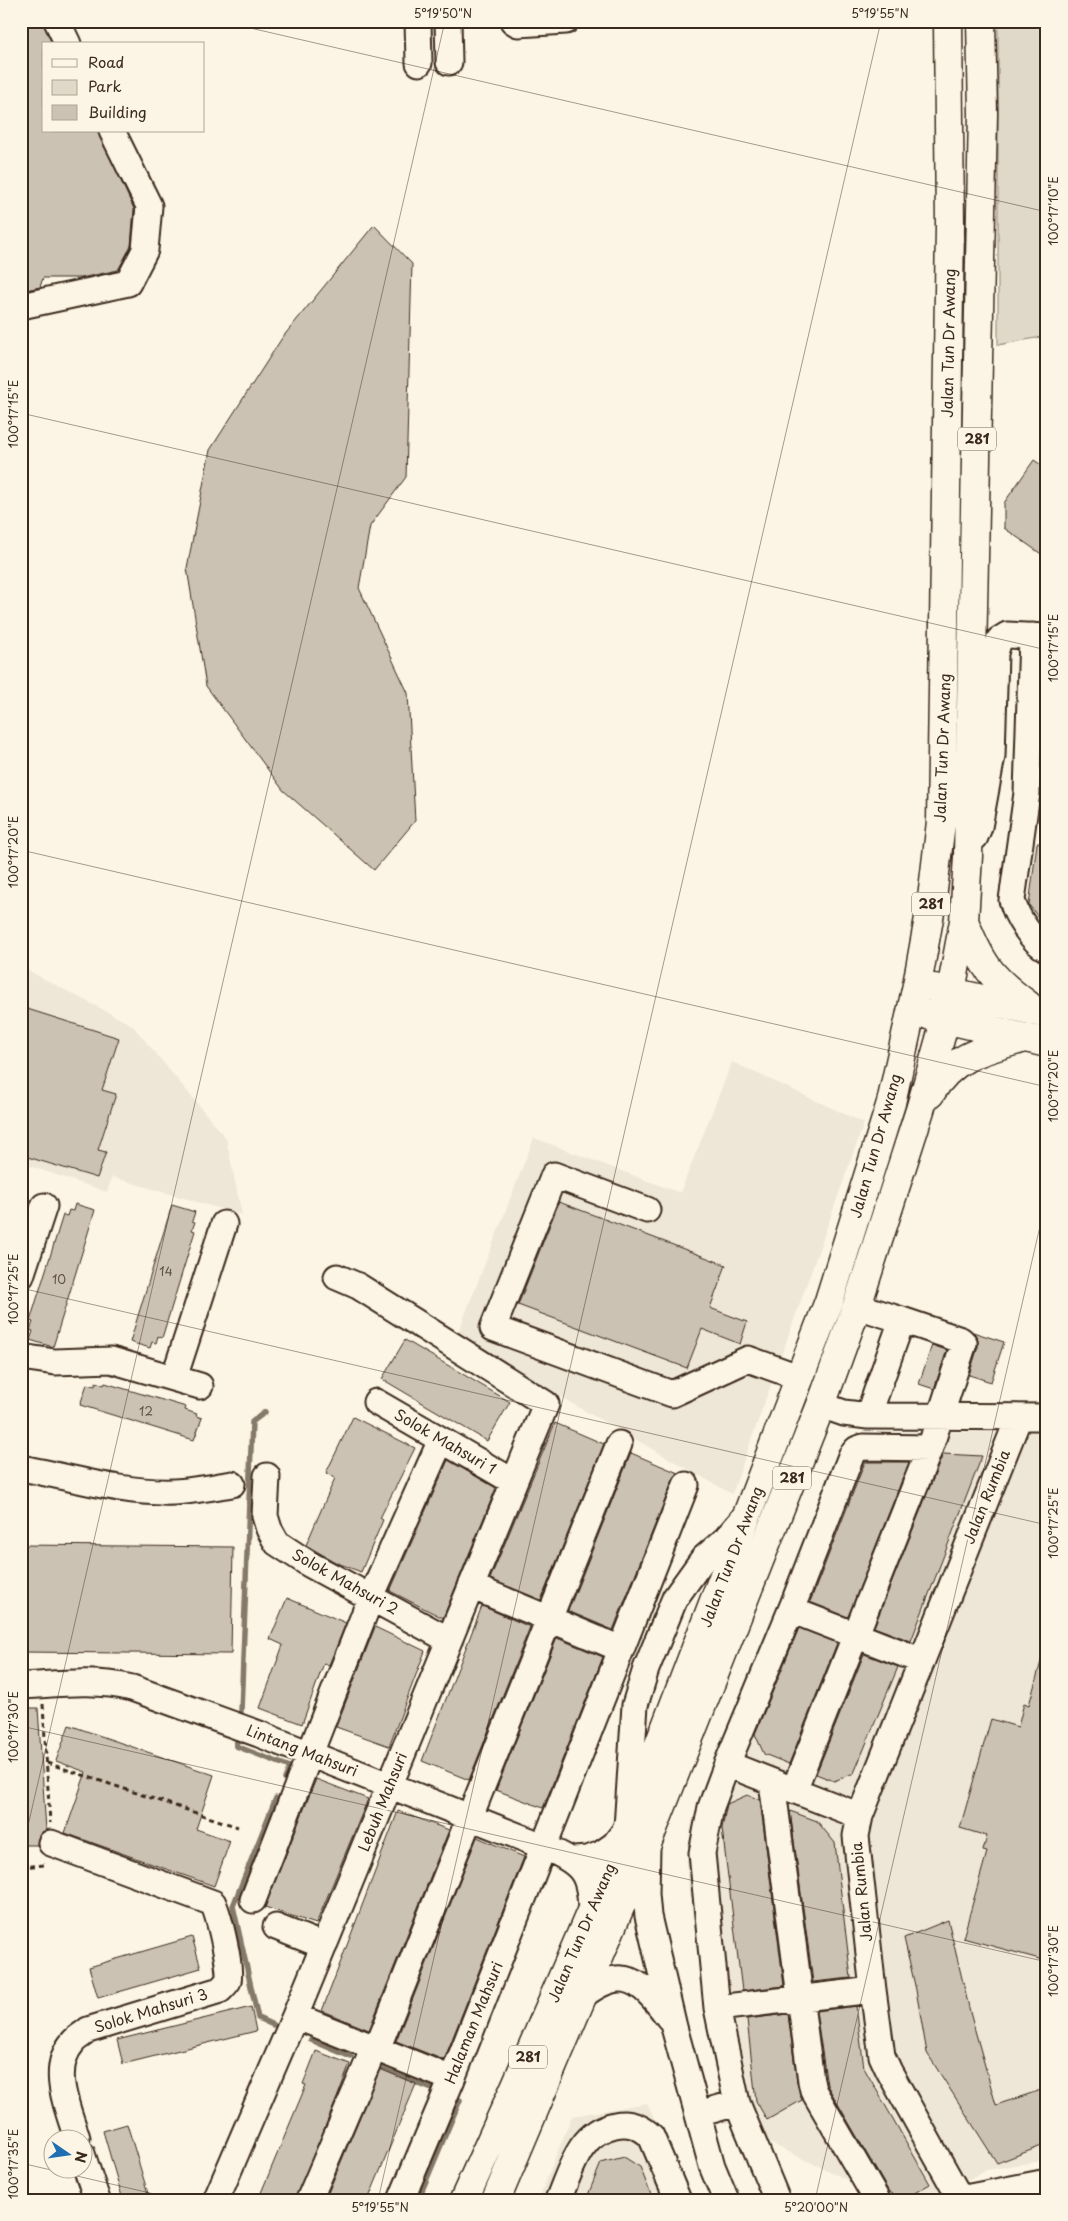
<svg xmlns="http://www.w3.org/2000/svg" width="1068" height="2221" viewBox="0 0 1068 2221" font-family="'Playpen Sans',sans-serif">
<rect width="100%" height="100%" fill="#fcf5e5"/>
<filter id="ink" filterUnits="userSpaceOnUse"><feTurbulence type="fractalNoise" baseFrequency=".02" numOctaves="2"/><feDisplacementMap in="SourceGraphic" scale="10" xChannelSelector="R" yChannelSelector="G"/><feConvolveMatrix kernelMatrix="1 2 1 2 8 2 1 2 1" color-interpolation-filters="sRGB"/></filter>
<g filter="url(#ink)">
<path fill="#eee6d6" d="M25 969 132 1025 226 1138 242 1215 112 1177 107 1192 21 1163V970Z
M732 1062 864 1123 732 1494 456 1338 534 1138 680 1193Z
M1047 1430V2160L987 2170 927 2200H889L726 2122 690 1902 686 1865 691 1826 839 1447 885 1434Z
M647 2103 689 2200H538L572 2116Z"/>
<path fill="#e0d8c8" stroke="#8e8173" d="M998 21H1047V336L998 345Z"/>
<g fill="none" stroke-linecap="round" stroke-linejoin="round">
<path stroke="#85796b" stroke-width="5.5" d="M241 1712 252 1422 265 1412
M237 1741 236 1746 290 1767 285 1779
M273 2025 258 2018 233 1906 276 1798
M311 2040 351 2057
M375 2067 432 2089
M418 2200 460 2100"/>
</g>
<path fill="#ccc2b3" stroke="#3b2a1e" d="M21 21 43 23 52 44H44V131H98L134 209 131 246 118 270 81 278H43L40 287 21 291Z
M374 225 412 264 406 477 370 526 359 588 408 693 415 821 374 870 283 790 206 686 187 568 210 450 282 338Z
M1034 460 1047 469V558L1004 528V503Z
M1037 843H1047V929L1029 905Z
M21 1007 119 1038 102 1090 116 1094 98 1150 106 1152 97 1178 21 1155Z
M559 1202 726 1265 710 1308 747 1322 740 1344 702 1329 687 1368 518 1305Z
M75 1204 95 1210 53 1347 30 1340 33 1331 30 1330 33 1322 30 1321 63 1215 67 1216 69 1210 73 1211Z
M172 1205 195 1212 192 1221 195 1222 192 1230 195 1231 162 1338 158 1336 156 1343 152 1342 150 1348 130 1342Z
M973 1332 1004 1342 991 1382 969 1375 978 1347V1339Z
M405 1340 510 1402 487 1441 382 1379Z
M932 1345 947 1350 934 1389 919 1384Z
M96 1382 104 1385 105 1383 186 1407 185 1410 197 1414 196 1416 202 1418 194 1440 80 1405 87 1384 95 1386Z
M353 1417 415 1448 380 1518 383 1520 361 1572 335 1562 306 1545 335 1478 326 1473Z
M555 1423 604 1444 541 1600 490 1579Z
M631 1453 678 1473 673 1480 613 1630 568 1611Z
M943 1454 982 1456 911 1641 874 1627Z
M448 1460 496 1488 443 1618 390 1591Z
M865 1462H909L848 1617 810 1602Z
M21 1545 233 1547 231 1654 21 1652Z
M287 1598 346 1623 329 1665 324 1663 302 1724 260 1708 283 1645 270 1639Z
M482 1606 530 1627 469 1780 422 1761Z
M375 1627 425 1651 389 1746 336 1727Z
M799 1628 837 1643 789 1764 764 1754 755 1734Z
M557 1638 603 1657 543 1808 496 1790Z
M864 1654 898 1667 854 1773 834 1781 816 1774Z
M1042 1658H1047V1961L963 1938 987 1852 983 1851 987 1836 960 1828 991 1719 1018 1727 1024 1703 1029 1705Z
M21 1708H38L46 1830 38 1838 37 1845H21Z
M69 1725 214 1775 196 1829 230 1841 214 1886 65 1833 86 1772 56 1761Z
M316 1779 368 1799 316 1924 265 1907Z
M747 1795 760 1800 784 1986 742 1991 722 1828 727 1804Z
M398 1811 449 1830 369 2030 322 2011Z
M790 1811 817 1821 835 1843 851 1978 813 1982Z
M477 1837 524 1857 444 2060 396 2041Z
M948 1920 971 2016 996 2105 1047 2088V2144L997 2163 927 2053 916 1990 904 1938Z
M192 1937 201 1968 98 1998 89 1967Z
M856 2006 864 2068 930 2184 904 2199 889 2192 827 2085 816 2011Z
M251 2007 256 2031 123 2064 117 2040Z
M788 2014 797 2083 802 2100 767 2120 756 2101 747 2019Z
M316 2051 350 2064 337 2098 295 2200H258L306 2085 303 2084Z
M380 2069 416 2084 368 2200H325Z
M127 2124 150 2200H123L103 2131Z
M624 2157 640 2167 653 2200H586L601 2163Z"/>
<g fill="none" stroke-linecap="round" stroke-linejoin="round">
<defs>
<path id="minor" d="M57 21 68 44
M418 21 419 63
M448 21 449 62
M513 21 518 24 566 21
M21 306 128 283 145 250 149 206 112 131
M1032 636 1027 793 1012 900C1016 916 1032 942 1047 949
M975 837 979 827 992 756 995 653 999 640 1007 635 1047 637
M647 1210 554 1175 493 1328 672 1394 748 1359 801 1378
M21 1276 44 1206
M857 1306 902 1320 868 1416
M21 1357 55 1362 111 1360 200 1386
M174 1378 224 1224
M376 1402 514 1482
M821 1405 844 1413 868 1416 1047 1417
M21 1468C70 1477 125 1494 174 1492 194 1491 213 1487 232 1484
M267 1476 265 1516 269 1529 277 1543 309 1564 449 1640
M471 1586 621 1649
M791 1610 922 1661
M21 1686C59 1684 95 1679 132 1688L259 1734 543 1846C581 1864 591 1870 591 1914
M727 1764 860 1816
M772 1782 811 2081 813 2090 877 2200
M794 1790 930 1448
M51 1843 213 1903C219 1916 232 1969 228 1981 226 1984 223 1987 220 1990L88 2030C84 2034 77 2037 73 2042 49 2069 68 2109 77 2138
M647 1848 646 1894 648 1916 674 2027 712 2166 726 2200
M574 1860 588 1859 601 1854 614 1845 627 1828 635 1705 646 1669 675 1598 703 1559 726 1539 744 1518
M253 1900 371 1597 441 1440
M276 1927 324 1946
M582 1996C589 1991 597 1985 606 1982 634 1969 655 1999 669 2018
M717 2008 873 1990
M295 2016 452 2079
M377 2049 619 1444
M698 2114 737 2103
M82 2154 97 2200
M960 2199 1047 2182
M216 2200 295 2016 546 1404 358 1286 337 1277
M309 2200 374 2048
M401 2200 452 2079 686 1485
M558 2200C571 2170 579 2132 615 2125 629 2122 640 2126 651 2136L678 2200
M777 2200 737 2103 717 2008 702 1853 711 1807 727 1764 793 1605 851 1456 857 1449 863 1447 930 1448 964 1343 961 1340 902 1320
M961 2200 889 2071 882 2056 873 1990 856 1836 860 1816 1019 1417"/>
<path id="major" d="M964 921C981 964 991 978 1028 1005
M934 988 1047 1014
M928 1015 1047 1043
M930 1094C953 1055 983 1050 1025 1038
M464 2200 516 2085 627 1828 829 1301 891 1103 917 985 931 907 941 822 950 226 948 21
M496 2200 648 1841 821 1405 857 1306 920 1110 946 1018 964 921 968 856 983 113 981 21"/>
</defs>
<use href="#minor" stroke="#3b2a1e" stroke-width="29"/>
<use href="#major" stroke="#3b2a1e" stroke-width="31"/>
<path stroke="#3b2a1e" stroke-width="3" stroke-dasharray="5 4" stroke-linecap="butt" d="M43 1704 50 1823
M47 1763 238 1827
M21 1867 45 1865"/>
<use href="#minor" stroke="#fcf5e5" stroke-width="25"/>
<use href="#major" stroke="#fcf5e5" stroke-width="28"/>
</g>
</g>
<path fill="none" stroke="#3b2a1e" stroke-width="1" stroke-opacity="0.45" d="M220 21 1047 212M21 413 1047 650M21 850 1047 1087M21 1288 1047 1525M21 1726 1047 1962M21 1856 445 21M21 2163 180 2200M378 2200 881 21M815 2200 1047 1196"/>
<g text-anchor="middle" stroke-width="5" stroke-linejoin="round" paint-order="stroke">
<g font-size="12" fill="#5f5043">
<text x="166" y="1276">14</text>
<text x="59" y="1284">10</text>
<text x="146" y="1416">12</text>
</g>
<g fill="#fcf5e5" stroke="#75675a" stroke-width="1">
<rect x="958" y="427.5" width="38" height="23" rx="4"/>
<rect x="912" y="892.5" width="38" height="23" rx="4"/>
<rect x="773" y="1466.5" width="38" height="23" rx="4"/>
<rect x="509" y="2045.5" width="38" height="23" rx="4"/>
</g>
<g font-size="14" font-weight="bold" fill="#3b2a1e">
<text x="977" y="444">281</text>
<text x="931" y="909">281</text>
<text x="792" y="1483">281</text>
<text x="528" y="2062">281</text>
</g>
<g font-size="15" fill="#3b2a1e" stroke="#fcf5e5">
<text transform="translate(949 343) rotate(-89)" y="5">Jalan Tun Dr Awang</text>
<text transform="translate(943 748) rotate(-88)" y="5">Jalan Tun Dr Awang</text>
<text transform="translate(876 1146) rotate(-74)" y="5">Jalan Tun Dr Awang</text>
<text transform="translate(445 1442) rotate(30)" y="5">Solok Mahsuri 1</text>
<text transform="translate(987 1497) rotate(-68)" y="5">Jalan Rumbia</text>
<text transform="translate(732 1557) rotate(-69)" y="5">Jalan Tun Dr Awang</text>
<text transform="translate(345 1582) rotate(29)" y="5">Solok Mahsuri 2</text>
<text transform="translate(302 1751) rotate(21)" y="5">Lintang Mahsuri</text>
<text transform="translate(383 1802) rotate(-68)" y="5">Lebuh Mahsuri</text>
<text transform="translate(862 1892) rotate(-96)" y="5">Jalan Rumbia</text>
<text transform="translate(582 1933) rotate(-67)" y="5">Jalan Tun Dr Awang</text>
<text transform="translate(151 2011) rotate(-17)" y="5">Solok Mahsuri 3</text>
<text transform="translate(474 2023) rotate(-68)" y="5">Halaman Mahsuri</text>
</g>
</g>
<rect width="1068" height="2221" fill="none" stroke="#fcf5e5" stroke-width="55"/>
<rect x="42" y="42" width="162" height="90" fill="#fcf5e5" stroke="#afa495"/>
<rect x="52" y="59" width="25" height="8" fill="#fcf5e5" stroke="#afa495"/>
<text x="88" y="68" font-size="15" fill="#3b2a1e">Road</text>
<rect x="52" y="80" width="25" height="15" fill="#e0d8c8" stroke="#afa495"/>
<text x="88" y="92" font-size="15" fill="#3b2a1e">Park</text>
<rect x="52" y="105" width="25" height="15" fill="#ccc2b3" stroke="#afa495"/>
<text x="88" y="118" font-size="15" fill="#3b2a1e">Building</text>
<g transform="translate(68 2154) rotate(103)"><circle r="24" fill="#fcf5e5" stroke="#afa495"/>
<path d="M0-4L9 19L0 12L-9 19Z" fill="#1f6fb2"/>
<text y="-8" font-size="14" font-weight="bold" text-anchor="middle" fill="#3b2a1e">N</text>
</g>
<rect x="28" y="28" width="1012" height="2166" fill="none" stroke="#3b2a1e" stroke-width="2"/>
<g font-size="12" text-anchor="middle" fill="#3b2a1e">
<text x="443" y="18">5°19'50"N</text>
<text x="880" y="18">5°19'55"N</text>
<text transform="translate(1054 211) rotate(-90)" y="4">100°17'10"E</text>
<text transform="translate(14 414) rotate(-90)" y="4">100°17'15"E</text>
<text transform="translate(1054 648) rotate(-90)" y="4">100°17'15"E</text>
<text transform="translate(14 852) rotate(-90)" y="4">100°17'20"E</text>
<text transform="translate(1054 1086) rotate(-90)" y="4">100°17'20"E</text>
<text transform="translate(14 1289) rotate(-90)" y="4">100°17'25"E</text>
<text transform="translate(1054 1523) rotate(-90)" y="4">100°17'25"E</text>
<text transform="translate(14 1727) rotate(-90)" y="4">100°17'30"E</text>
<text transform="translate(1054 1961) rotate(-90)" y="4">100°17'30"E</text>
<text transform="translate(14 2164) rotate(-90)" y="4">100°17'35"E</text>
<text x="380" y="2212">5°19'55"N</text>
<text x="816" y="2212">5°20'00"N</text>
</g>
</svg>
